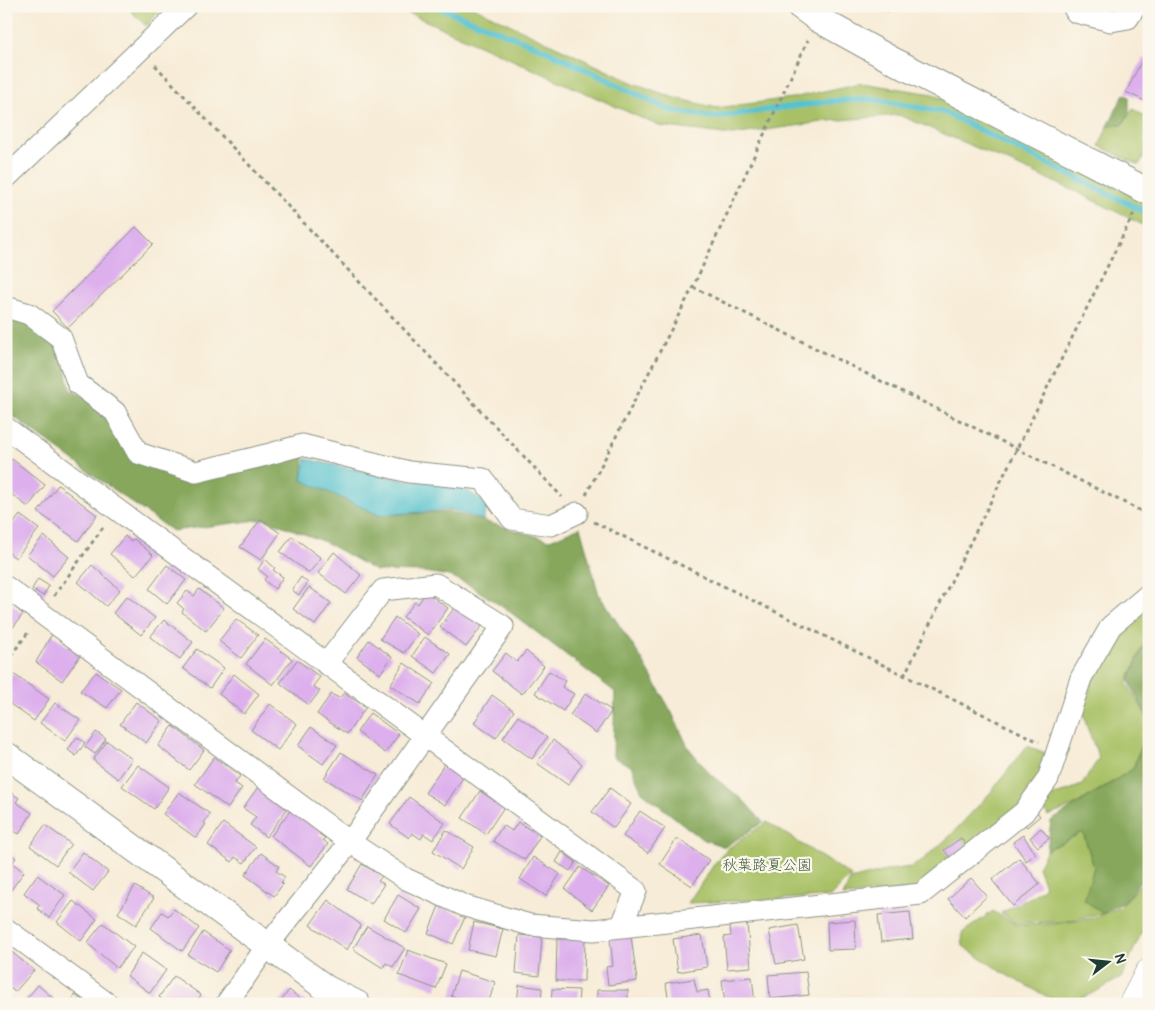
<svg xmlns="http://www.w3.org/2000/svg" width="1155" height="1010" viewBox="0 0 1155 1010" font-family="Pangolin,'Klee One',sans-serif">
<rect width="100%" height="100%" fill="#fbf7ec"/>
<filter id="ink" filterUnits="userSpaceOnUse"><feTurbulence type="fractalNoise" baseFrequency=".02" numOctaves="2"/><feDisplacementMap in="SourceGraphic" scale="10" xChannelSelector="R" yChannelSelector="G"/><feConvolveMatrix kernelMatrix="1 2 1 2 8 2 1 2 1" color-interpolation-filters="sRGB"/></filter>
<filter id="wash" filterUnits="userSpaceOnUse"><feTurbulence type="fractalNoise" baseFrequency=".0096" numOctaves="4" result="noise"/><feDisplacementMap in="SourceGraphic" scale="20" xChannelSelector="R" yChannelSelector="G"/><feGaussianBlur stdDeviation="1.12" result="paint"/><feColorMatrix in="noise" values="0 0 0 0 0 0 0 0 0 0 0 0 0 0 0 0 0 1.4 0 .05"/><feComposite in="paint" operator="in"/></filter>
<g filter="url(#wash)">
<rect width="100%" height="100%" fill="#f7ecd7"/>
<path fill="#a9c166" stroke="#647f4d" d="M126 6H164L146 26Z
M393 6H471L631 82 672 97 717 108 792 98 861 83 933 94 1038 150 1149 203V228L1079 193 984 151 899 115 829 121 732 135 659 126Z
M1133 109 1149 119V145L1139 165 1099 146 1108 126 1122 125Z
M1149 609V632L1127 683 1149 720 1133 769 1073 806 1048 816 1043 808 1048 798 1082 785 1099 758 1086 724 1083 707 1099 663 1123 626Z
M1027 746 1051 755 1022 809 920 889 843 896 850 880 890 870 911 867 924 859 950 836 991 792Z
M767 822 851 876 830 897 688 903 715 863 727 849Z
M1083 832 1094 867 1085 900 1103 913 1063 922 1015 923 1001 913 1033 896 1045 886 1038 867 1047 850Z
M1149 868V916L1121 978 1093 993 1068 1004H1061L1005 974 963 946 962 933 993 911 1016 925 1055 924 1093 918 1120 907 1148 875Z"/>
<path fill="#86a75b" stroke="#527248" d="M1124 94 1129 97V113L1122 125 1108 126Z
M6 308 61 338 70 390 115 412 138 453 200 471 302 445 304 457 302 480 379 515 451 512 550 540 580 527 599 595 641 658 671 711 688 747 711 775 742 799 763 822 725 847 702 839 642 792 631 766 613 757 615 692 510 612 471 586 449 576 425 572 376 571 325 542 265 519 172 531 100 480 6 411Z
M1149 632V720L1129 681Z
M1149 724V869L1124 902 1103 913 1084 900 1094 867 1083 832 1047 850 1051 821 1133 769Z"/>
<path fill="#56c2cf" stroke="#3a8082" d="M306 459 404 480 456 484 488 504 483 520 452 510 379 515 302 480Z"/>
<g fill="none" stroke-linecap="round" stroke-linejoin="round">
<path stroke="#56c2cf" stroke-width="6" d="M435 6 541 48 672 111 715 117 833 101 872 99 944 112 1149 214"/>
</g>
<g id="blocks">
<path fill="#ddb0ed" d="M875 6H891L888 12Z
M1143 58 1149 60V103L1126 92Z
M136 227 153 244 68 328 52 311Z
M12 459 45 485 28 507 6 490V466Z
M58 485 97 515 78 541 38 512Z
M20 515 39 529 16 558 6 551V518L13 524Z
M261 519 280 533 261 560 240 547Z
M44 536 69 557 53 576 27 555Z
M125 536 130 541 134 539 153 555 135 576 110 554Z
M292 536 321 558 309 573 280 552Z
M334 552 361 575 346 594 318 573Z
M265 559 275 568 273 570 283 577 275 589 264 580 267 576 258 569Z
M92 565 120 590 106 606 78 582Z
M167 565 186 580 167 604 149 589Z
M301 577 308 583 299 595 292 590Z
M38 579 49 586 43 596 32 589Z
M309 587 331 603 315 625 293 609Z
M199 589 224 608 206 631 182 612 184 609 177 603 187 591 194 596Z
M426 592 448 608 428 635 403 617 415 602 418 604Z
M127 596 155 618 141 635 113 613Z
M6 600 23 614 6 637Z
M459 602 485 622 466 647 440 627Z
M395 617 418 634 404 653 380 639Z
M236 619 258 635 241 658 219 641Z
M164 620 193 642 180 659 150 637Z
M52 634 80 656 62 681 36 662Z
M425 637 450 654 436 673 412 656Z
M265 639 292 659 273 685 246 664Z
M369 640 392 657 380 674 357 657Z
M197 649 224 668 210 688 183 668Z
M526 651 544 666 522 694 492 671 506 653 517 662Z
M297 660 320 677 313 686 320 691 309 705 280 683Z
M404 663 434 683 420 704 390 685Z
M549 671 565 681 562 687 574 694 563 711 535 693Z
M96 672 121 689 107 708 80 691Z
M12 673 49 699 34 721 6 701V682Z
M234 674 259 694 244 714 219 694Z
M344 693 366 707 347 734 317 714 331 694 339 698Z
M586 693 612 711 596 733 570 715Z
M492 695 514 711 496 738 474 723Z
M136 702 162 721 146 743 120 724Z
M55 703 80 720 65 741 40 723Z
M270 704 297 724 278 750 251 730Z
M370 713 399 734 385 753 357 732Z
M518 716 547 737 532 759 503 738Z
M173 726 204 750 189 770 158 746Z
M311 727 337 745 323 764 298 746Z
M96 732 106 739 95 754 85 747Z
M77 737 85 743 76 756 68 750Z
M553 740 582 764 568 785 537 763Z
M107 741 132 759 118 779 93 760Z
M341 752 378 775 362 801 324 778Z
M214 757 240 776 235 783 242 788 228 808 195 784Z
M445 763 464 776 445 805 425 793Z
M138 765 169 787 154 809 122 786Z
M258 787 287 809 266 837 250 825 256 817 243 808Z
M610 788 631 804 614 828 592 812Z
M6 789 19 798 16 802 32 813 19 834 6 826Z
M480 791 504 807 486 834 462 818Z
M179 792 210 814 204 823 206 824 196 838 163 814Z
M409 797 445 823 433 840 424 834 421 839 412 833 409 838 390 824Z
M1032 806 1040 816 1027 827 1020 820Z
M292 808 322 830 319 834 325 838 323 840 328 844 311 866 271 836Z
M640 811 665 828 648 853 623 836Z
M518 822 540 836 525 860 493 841 503 825 512 831Z
M223 823 256 847 244 863 235 857 232 862 208 845Z
M45 825 71 844 56 865 30 846Z
M1041 828 1049 838 1038 847 1030 838Z
M446 830 474 847 461 869 433 851Z
M1023 835 1036 854 1026 861 1013 842Z
M677 838 709 860 692 886 660 864Z
M961 838 968 848 952 860 944 850Z
M6 851 16 858 12 863 24 872 11 890 6 887Z
M83 852 108 872 93 891 68 872Z
M562 852 576 862 570 871 556 862Z
M261 853 279 866 276 871 285 877 281 883 283 884 274 896 245 875Z
M533 857 560 874 546 896 520 879Z
M1019 858 1040 884 1013 906 992 880Z
M362 864 382 876 378 881 384 884 371 904 347 889Z
M580 867 609 886 592 910 565 889Z
M37 875 65 895 49 918 37 908 40 905 24 893Z
M971 878 987 896 965 917 948 899Z
M135 886 154 898 136 925 118 913Z
M398 895 421 909 406 933 384 919Z
M328 900 361 925 347 950 310 925Z
M73 901 97 919 81 941 57 922Z
M439 906 465 917 453 944 428 933Z
M174 909 199 928 182 951 151 928 162 912 168 916Z
M910 912 913 939 881 942 878 915Z
M855 920 856 949 828 950 827 922Z
M474 922 503 929 496 956 468 950Z
M103 923 134 947 117 968 87 943Z
M747 924 751 967 727 969 724 937 731 936 730 926Z
M798 925 804 959 776 964 769 930Z
M367 926 405 948 393 967 386 963 383 968 353 949Z
M203 932 230 950 216 972 188 955Z
M519 935 542 937 539 976 516 973Z
M702 935 707 967 678 972 673 939Z
M631 936 637 981 608 985 606 967 613 966 610 939Z
M557 939H585L584 981H556Z
M9 950 34 970 15 992 6 985V953Z
M408 950 446 964 436 989 399 975Z
M142 953 166 970 150 993 127 976Z
M459 971 495 982 488 1004H476L451 996Z
M806 972 809 995 770 999 768 975Z
M174 976 201 995 195 1004H168L159 997Z
M752 977 755 1003 725 1004 722 980Z
M694 979 697 992 708 990 710 1004H669L666 983Z
M38 985 60 1004H22Z
M519 985 542 988 541 1004H517Z
M552 989 579 990 578 1004H551Z
M289 990 308 1004H279Z
M597 990H628V1004H597Z
M75 995 89 1004H70Z"/>
</g>
</g>
<g filter="url(#ink)">
<use href="#blocks" fill-opacity="0" stroke="#8b9486" stroke-width="1"/>
<g fill="none" stroke-linecap="round" stroke-linejoin="round">
<defs>
<path id="minor" d="M1073 6 1076 12 1111 21 1128 18 1136 6
M6 178 186 6
M6 307 29 314 61 338 78 384 115 412 138 453 196 472 266 455 302 445 409 472 483 479 512 519 551 525 577 513
M6 428 636 891 621 927
M6 587 350 842 406 879 465 906 530 925 594 930 921 894 1024 812 1048 779 1081 678 1111 626 1149 594
M6 929 108 1004
M226 1004 267 946 350 842 503 626 436 584 383 590 326 664"/>
<path id="tertiary" d="M800 6 818 19 892 60 1145 190
M6 755 327 989 357 1004"/>
<path id="secondary" d="M1133 1004 1149 973"/>
</defs>
<use href="#minor" stroke="#8b9486" stroke-width="23"/>
<use href="#tertiary" stroke="#8b9486" stroke-width="28"/>
<use href="#secondary" stroke="#8b9486" stroke-width="29"/>
<path stroke="#8b9486" stroke-width="3" stroke-dasharray="4 4" stroke-linecap="butt" d="M155 65 562 497
M693 287 1149 515
M586 495 693 287 808 40
M594 522 1039 742
M54 596 104 526
M6 662 30 630
M904 676 1135 211"/>
<use href="#minor" stroke="#fff" stroke-width="21"/>
<use href="#tertiary" stroke="#fff" stroke-width="26"/>
<use href="#secondary" stroke="#fff" stroke-width="28"/>
</g>
</g>
<g text-anchor="middle" stroke-width="4.5" stroke-linejoin="round" paint-order="stroke">
<g font-size="15" fill="#425e40" stroke="#fbf7ec">
<text x="767" y="870">秋葉路夏公園</text>
</g>
</g>
<rect width="1155" height="1010" fill="none" stroke="#fbf7ec" stroke-width="25"/>
<g transform="translate(1108 962) rotate(74)" stroke="#fbf7ec" stroke-width="4" paint-order="stroke">
<path d="M0-4L9 19L0 12L-9 19Z" fill="#1f3d34"/>
<text y="-8" font-size="14" font-weight="bold" text-anchor="middle" fill="#1f3d34">N</text>
</g>
</svg>
